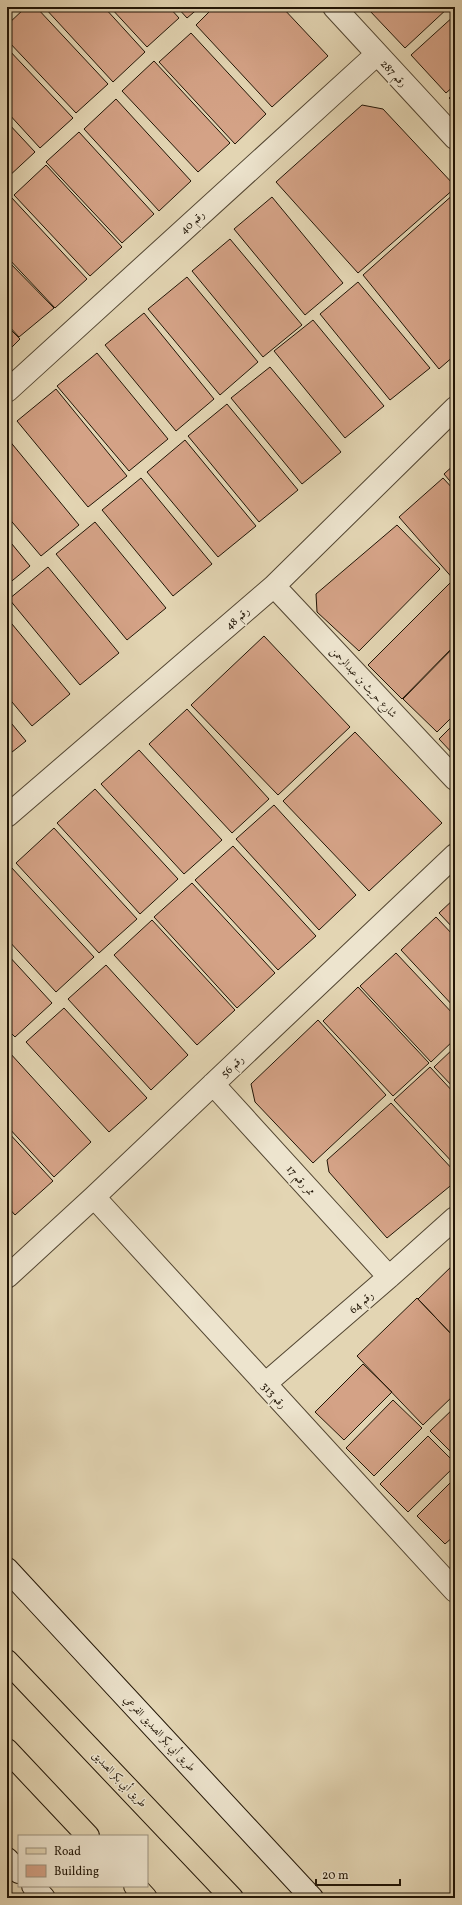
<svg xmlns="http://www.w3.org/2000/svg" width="462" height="1905" viewBox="0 0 462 1905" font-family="Vollkorn,Amiri,serif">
<rect width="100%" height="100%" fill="#e3d5b3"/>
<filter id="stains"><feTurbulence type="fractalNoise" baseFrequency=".005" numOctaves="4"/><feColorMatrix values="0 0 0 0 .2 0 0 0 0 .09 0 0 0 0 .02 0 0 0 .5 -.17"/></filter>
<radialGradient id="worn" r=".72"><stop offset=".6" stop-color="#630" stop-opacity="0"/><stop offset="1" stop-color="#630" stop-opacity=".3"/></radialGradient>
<path fill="#d4a286" stroke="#211506" d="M26 7H36L108 84 76 113 7 40V25Z
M44 7H104L145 52 113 82Z
M110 7H169L179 18 147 47Z
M177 7H200L187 18Z
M214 7H282L328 56 272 107 196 25Z
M373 7H449L405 48 369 10Z
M455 15V85L446 93 411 55Z
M191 33 266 114 235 144 159 62Z
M7 48 73 118 40 148 7 112Z
M154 61 230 143 198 172 122 91Z
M455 93V104L449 98Z
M116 99 191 181 159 211 84 129Z
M362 105 383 109 455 186V188L358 273 276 182Z
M7 122 35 152 7 178Z
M79 132 154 214 122 243 46 162Z
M46 165 122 247 90 276 14 195Z
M455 193V355L439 369 363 275Z
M11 197 87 279 55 308 7 257V201Z
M272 197 343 283 305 315 234 229Z
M230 239 302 325 263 357 192 271Z
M7 260 54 308 19 337 7 324Z
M187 277 258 362 220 395 148 309Z
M358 282 430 368 390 400 320 314Z
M144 313 214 399 176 431 105 345Z
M313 320 384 406 345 438 274 351Z
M7 326 20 339 7 352Z
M97 353 168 439 129 471 57 386Z
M270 367 341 452 302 484 231 398Z
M56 389 127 476 88 507 17 421Z
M227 404 298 490 259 522 188 436Z
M8 439 79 525 41 556 7 516Z
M185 440 256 526 218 557 147 472Z
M455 464V487L444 474Z
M141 478 212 564 173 596 102 510Z
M443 478 455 491V581L399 517Z
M95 522 166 608 127 640 56 554Z
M397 525 440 569 359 651 317 612 316 594Z
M7 538 30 566 7 585Z
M48 567 119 653 80 685 9 599Z
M450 583 455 589V645L402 699 368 665Z
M7 618 70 694 32 726 7 696Z
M264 636 350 727 278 795 191 705Z
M455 646V714L437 732 403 699Z
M187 709 269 799 232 833 149 744Z
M7 718 26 741 7 756Z
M455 723V756L439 739Z
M355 732 442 823 369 891 283 801Z
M139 750 222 840 184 874 101 784Z
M95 789 178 879 140 914 57 823Z
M274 805 356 895 319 930 236 839Z
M54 828 137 919 99 953 16 863Z
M233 846 316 936 278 970 195 880Z
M11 867 94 957 56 992 7 939V871Z
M192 883 275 973 237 1008 154 917Z
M455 898V930L439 913Z
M436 917 455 937V1008L401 950Z
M152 920 235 1010 197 1045 114 955Z
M396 953 455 1016V1039L431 1062 360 986Z
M7 954 52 1003 15 1037 7 1029Z
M106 965 188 1055 151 1090 68 999Z
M358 987 429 1063 393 1096 323 1021Z
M64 1008 147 1098 109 1132 26 1042Z
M318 1020 386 1095 313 1163 255 1102 251 1084Z
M455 1047V1089L434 1067Z
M9 1052 91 1142 54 1177 7 1126V1054Z
M430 1067 455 1094V1165L394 1100Z
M391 1103 455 1172V1182L387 1238 329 1172 327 1160Z
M7 1131 53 1181 15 1215 7 1206Z
M455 1263V1338L418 1299Z
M417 1298 455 1338V1394L423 1425 357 1356Z
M363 1364 392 1392 344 1440 315 1412Z
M393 1400 422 1428 374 1476 346 1448Z
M455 1407V1456L430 1431Z
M428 1436 455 1463V1466L408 1512 380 1484Z
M455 1478V1535L445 1544 417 1516Z"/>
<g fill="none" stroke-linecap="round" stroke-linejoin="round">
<defs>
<path id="minor" d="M334 7 455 138
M7 391 377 54
M274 586 455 779
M7 816 274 586 455 408
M213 1084 389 1277
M94 1197 455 1591
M7 1277 94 1197 455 855
M265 1384 389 1277 455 1218"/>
<path id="secondary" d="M7 1569 312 1898
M7 1859 19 1872
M33 1886 44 1898"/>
<path id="primary" d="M7 1661 232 1898
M7 1750 88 1836
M135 1886 146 1898"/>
</defs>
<use href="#minor" stroke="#524531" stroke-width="24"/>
<use href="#secondary" stroke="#211506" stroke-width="24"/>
<use href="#primary" stroke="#211506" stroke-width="24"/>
<use href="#minor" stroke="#ede4ce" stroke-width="22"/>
<use href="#secondary" stroke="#ede4ce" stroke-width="22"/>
<use href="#primary" stroke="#e3d5b3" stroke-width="22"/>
</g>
<g text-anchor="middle" stroke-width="3" stroke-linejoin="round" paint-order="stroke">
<g font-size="11" fill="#211506" stroke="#ede4ce">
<text transform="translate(394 73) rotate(47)" y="4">رقم 287</text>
<text transform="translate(192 222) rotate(-42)" y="4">رقم 40</text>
<text transform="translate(237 618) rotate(-41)" y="4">رقم 48</text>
<text transform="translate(364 682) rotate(47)" y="4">شارع حريث بن عبدالرحمن</text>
<text transform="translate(232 1066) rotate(-43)" y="4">رقم 56</text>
<text transform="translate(301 1180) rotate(48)" y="4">ممر رقم 17</text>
<text transform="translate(361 1302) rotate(-41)" y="4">رقم 64</text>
<text transform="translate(274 1395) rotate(47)" y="4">رقم 313</text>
<text transform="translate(160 1733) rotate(47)" y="4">طريق أبي بكر الصديق الفرعي</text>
<text transform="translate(120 1779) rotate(46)" y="4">طريق أبي بكر الصديق</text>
</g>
</g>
<rect width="462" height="1905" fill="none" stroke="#e3d5b3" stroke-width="24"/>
<rect x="8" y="8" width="446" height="1889" fill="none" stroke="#211506" stroke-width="2"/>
<rect x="12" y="12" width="438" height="1881" fill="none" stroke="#211506"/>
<rect x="18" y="1835" width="130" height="52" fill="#ede4ce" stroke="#9b917e"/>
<rect x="26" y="1848" width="20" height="6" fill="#e3d5b3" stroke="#9b917e"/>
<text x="54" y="1855" font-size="12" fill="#211506">Road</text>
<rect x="26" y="1865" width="20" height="12" fill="#d4a286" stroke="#9b917e"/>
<text x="54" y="1875" font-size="12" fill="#211506">Building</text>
<path d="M316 1879v6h84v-6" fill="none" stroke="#211506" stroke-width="2"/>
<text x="322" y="1879" font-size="12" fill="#211506" stroke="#ede4ce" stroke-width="3" paint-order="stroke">20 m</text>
<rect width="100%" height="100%" filter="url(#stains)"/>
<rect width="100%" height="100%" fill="url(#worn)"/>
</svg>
